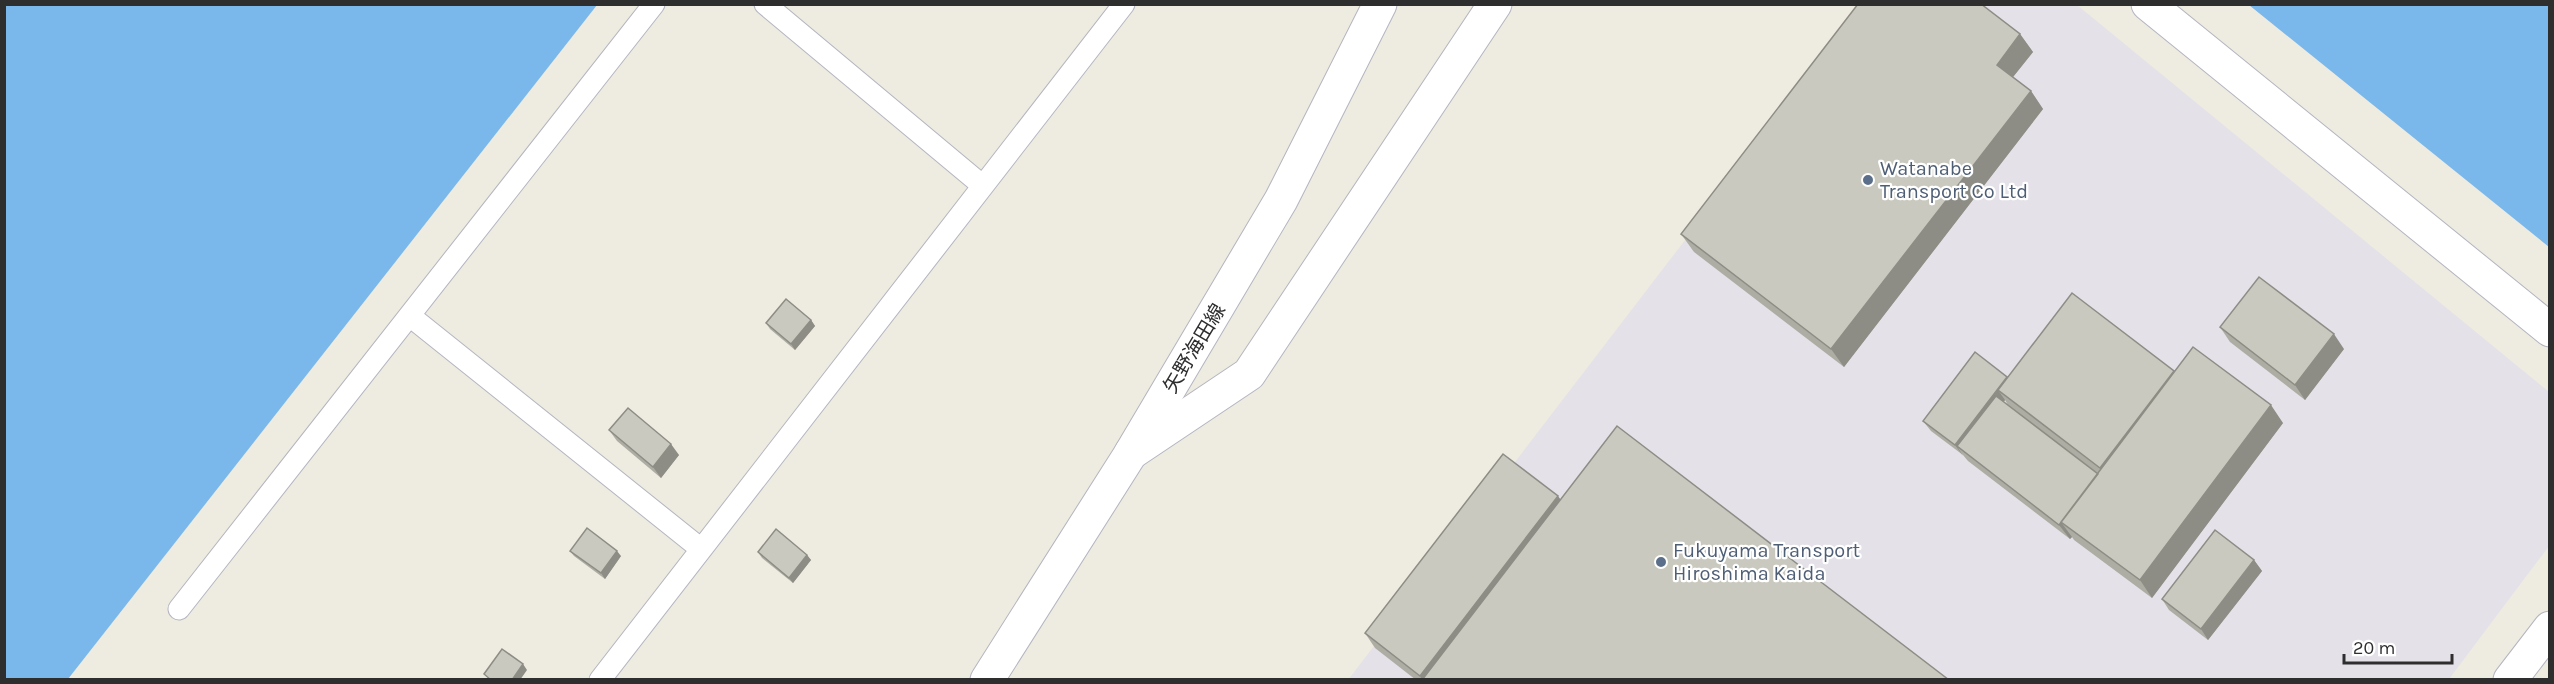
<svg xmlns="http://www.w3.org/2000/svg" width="2554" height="684" viewBox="0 0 2554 684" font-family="Karla,'Noto Sans JP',sans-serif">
<rect width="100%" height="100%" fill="#eeebe1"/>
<path fill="#e4e1e8" d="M1861 5H2077L2549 392V546L2449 679 1348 680 1846 30Z"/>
<path fill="#7ab8eb" d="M4 5H597L68 679H5Z
M2249 5H2549V247Z"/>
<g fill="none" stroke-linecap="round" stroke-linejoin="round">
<defs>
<path id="service" d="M765 4 983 186
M410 316 701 549
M179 609 654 4
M600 680 1124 4"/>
<path id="minor" d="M1131 453 1249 374 1495 4"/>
<path id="tertiary" d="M2148 4 2550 330
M2510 680 2550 628"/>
<path id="secondary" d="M987 680 1131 453 1281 200 1380 4"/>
</defs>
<use href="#service" stroke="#b4b5c0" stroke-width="23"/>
<use href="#minor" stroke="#b4b5c0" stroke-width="35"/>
<use href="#tertiary" stroke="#b4b5c0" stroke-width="35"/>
<use href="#secondary" stroke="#b4b5c0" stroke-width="35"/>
<use href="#service" stroke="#fff" stroke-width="21"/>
<use href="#minor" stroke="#fff" stroke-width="33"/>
<use href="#tertiary" stroke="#fff" stroke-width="33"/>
<use href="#secondary" stroke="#fff" stroke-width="33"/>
</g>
<path fill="#aeada4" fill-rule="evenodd" d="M2020 34 2033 52 2013 77 2031 91 2043 109 1844 367 1694 252 1681 234Z
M811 320 815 326 795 350 770 329 766 323Z
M2220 327 2344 349 2305 400 2230 342Z
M2174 372 2283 423 2152 598 2074 540 2072 537 2070 539 1968 461 1963 455 1931 431 1923 421 2007 377ZM2005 400 2008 405 2098 473 2004 402Z
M609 430 679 455 661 478 617 441Z
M1561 500 1949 680H1416L1375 648 1365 633Z
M570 551 621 556 605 579 574 556Z
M758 552 807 555 811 560 793 583 762 558Z
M2254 560 2262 571 2208 640 2169 610 2162 599Z"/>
<path fill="#8d8d86" d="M2020 34 2033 52 2009 82 1997 65Z
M2031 91 2043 109 1844 367 1831 349Z
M811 320 815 326 795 350 791 344Z
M2334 334 2344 349 2305 400 2295 385Z
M2174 371 2184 386 2110 483 2100 468Z
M2007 377 1998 390 2005 400 1965 453 1957 446 1963 456 1955 445Z
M2271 405 2283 423 2152 598 2140 580Z
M671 444 679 455 661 478 653 467Z
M1558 496 1569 511 1422 680 1420 676Z
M2061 522 2072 537 2070 539 2059 525Z
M617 551 621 556 605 579 601 573Z
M807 555 811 560 793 583 789 578Z
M2254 560 2262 571 2208 640 2201 629Z
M523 664 527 670 520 680H512Z"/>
<path fill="#cac9bf" stroke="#8d8d86" stroke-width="1.5" d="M1858 4H1981L2020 34 1997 65 2031 91 1831 349 1681 234Z
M2259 277 2334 334 2295 385 2220 327Z
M2072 293 2174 371 2100 468 1998 390Z
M786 299 811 320 791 344 766 323Z
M2193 347 2271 405 2140 580 2061 522Z
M1975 352 2007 377 1955 445 1923 421Z
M1996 396 2098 474 2059 525 1957 446Z
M628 408 671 444 653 467 609 430Z
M1617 426 1949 680H1422Z
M1503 454 1558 496 1420 676 1365 633Z
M587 528 617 551 601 573 570 551Z
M776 529 807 555 789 578 758 552Z
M2215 530 2254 560 2201 629 2162 599Z
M502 649 523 664 512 680H491L484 674Z"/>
<g fill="#5c6f8a" stroke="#fff" stroke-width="2">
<circle cx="1868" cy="180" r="6"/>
<circle cx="1661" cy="562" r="6"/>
</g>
<g text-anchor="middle" stroke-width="4.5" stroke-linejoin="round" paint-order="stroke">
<g font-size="20" fill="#4e5e75" stroke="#fff" text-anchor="start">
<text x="1880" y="175">Watanabe<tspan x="1880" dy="23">Transport Co Ltd</tspan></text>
<text x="1673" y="557">Fukuyama Transport<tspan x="1673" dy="23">Hiroshima Kaida</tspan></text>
</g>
<g font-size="20" fill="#2e2e2e" stroke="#fff">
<text transform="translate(1194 348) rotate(-59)" y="7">矢野海田線</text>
</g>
</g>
<rect width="2554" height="684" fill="none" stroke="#2e2e2e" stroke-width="12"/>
<path d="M2344 654v9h108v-9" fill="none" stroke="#2e2e2e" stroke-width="3"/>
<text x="2353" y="654" font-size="18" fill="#2e2e2e" stroke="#ffffff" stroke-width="4.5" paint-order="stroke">20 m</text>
</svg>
